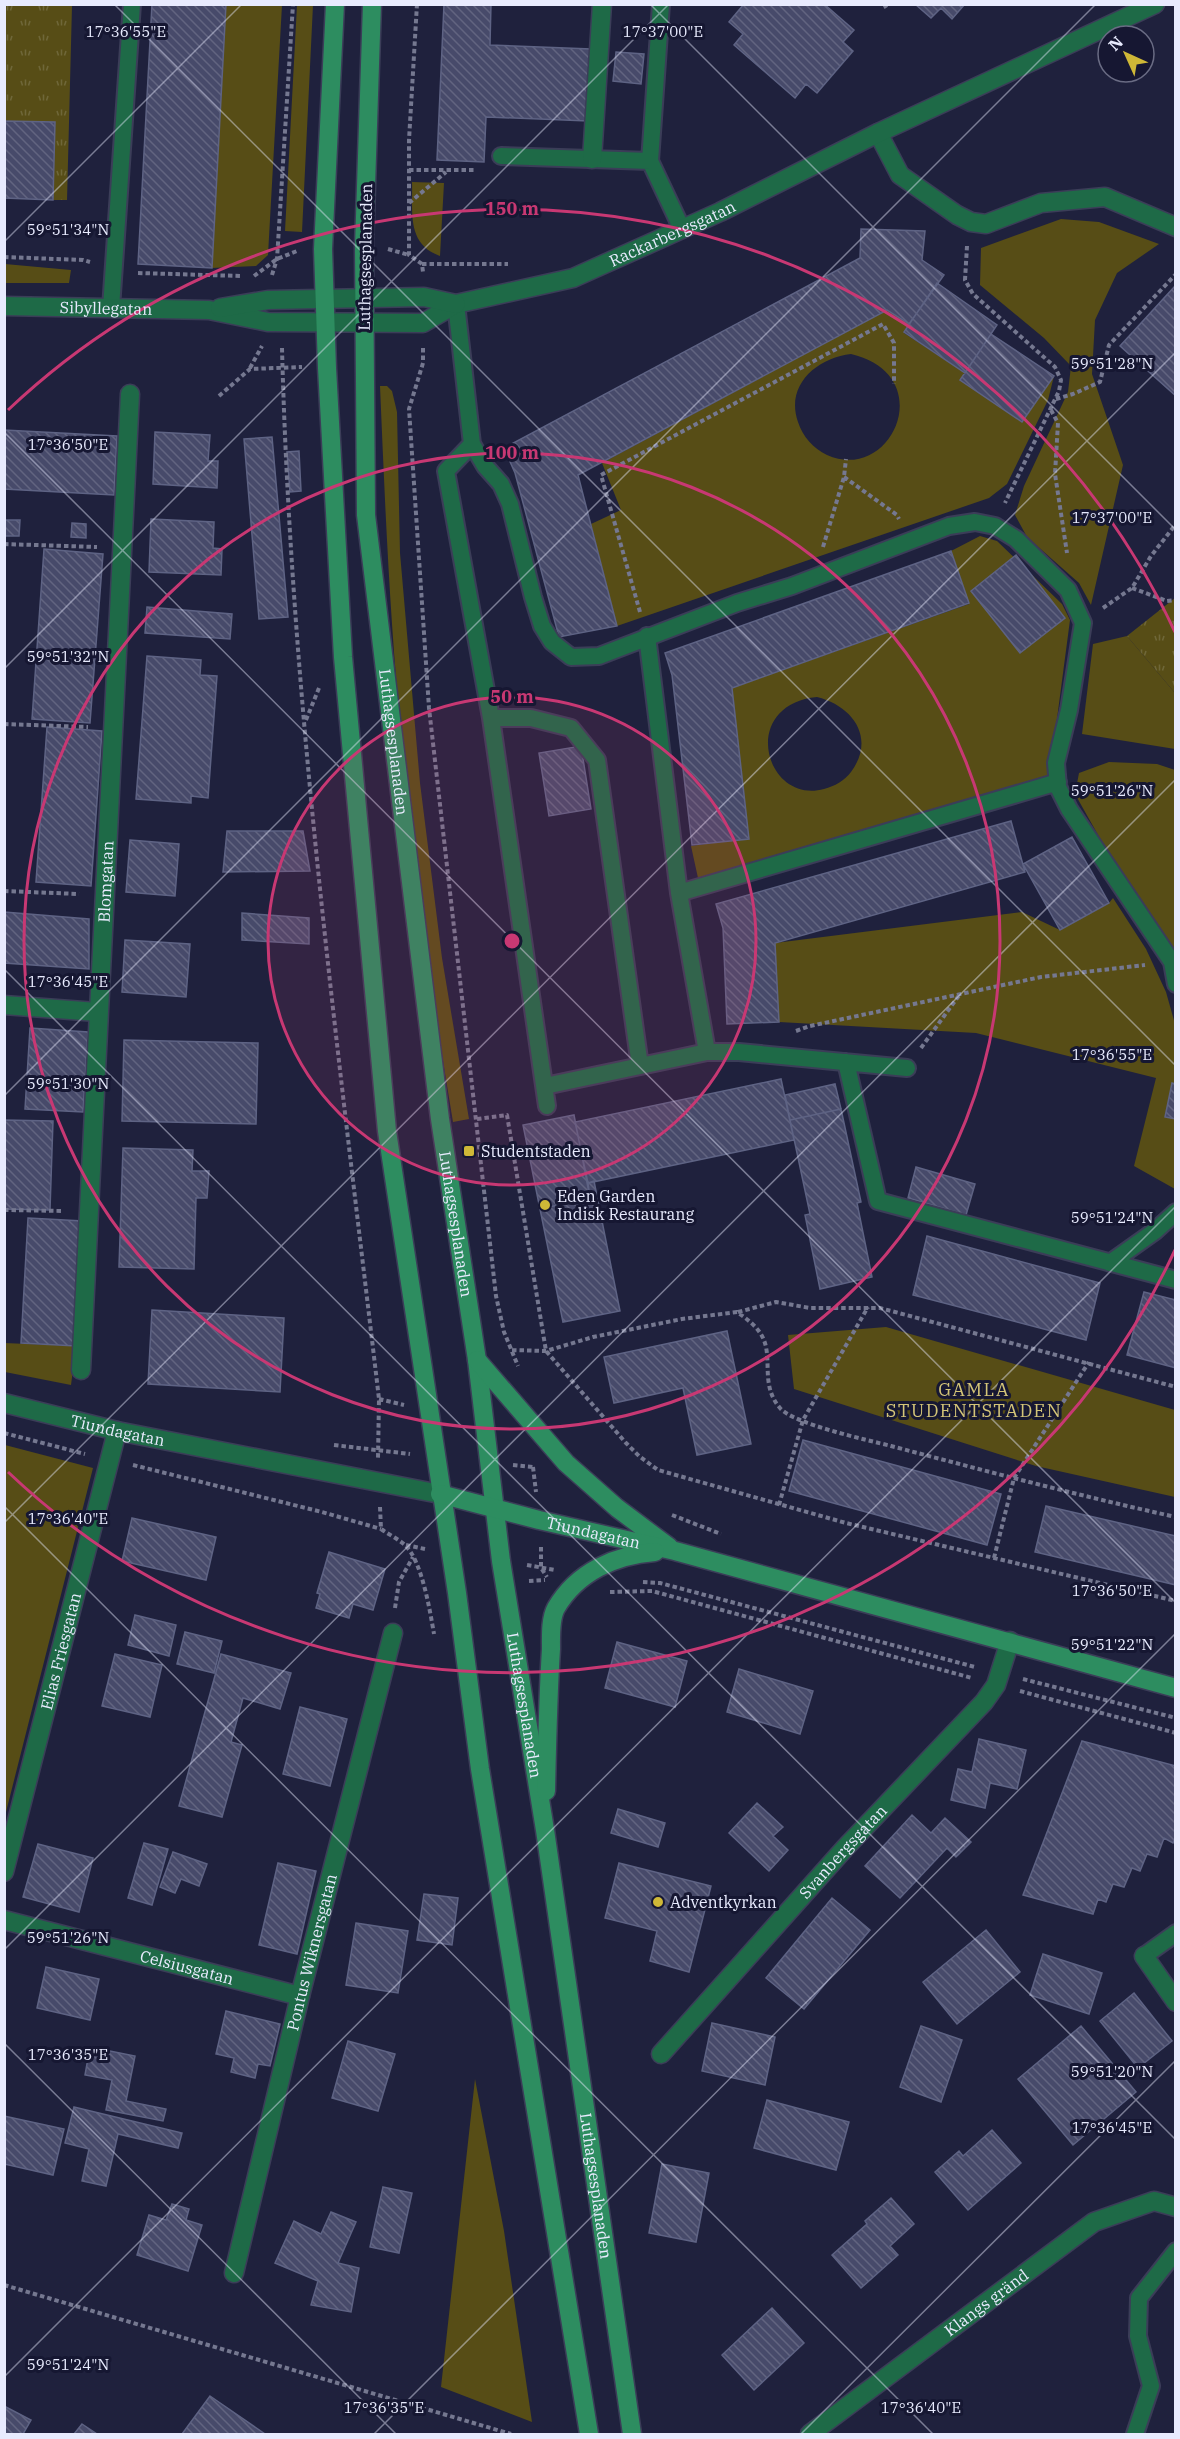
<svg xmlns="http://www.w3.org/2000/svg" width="1180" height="2439" viewBox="0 0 1180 2439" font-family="'IBM Plex Serif',serif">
<defs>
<pattern id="park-tufts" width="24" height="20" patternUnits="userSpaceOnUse" patternTransform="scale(1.5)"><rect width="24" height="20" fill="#574d16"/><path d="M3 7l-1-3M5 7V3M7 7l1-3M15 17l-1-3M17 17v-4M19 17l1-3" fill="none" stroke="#6f6739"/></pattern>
<pattern id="building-back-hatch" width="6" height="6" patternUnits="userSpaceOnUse" patternTransform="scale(1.5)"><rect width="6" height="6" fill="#474a6a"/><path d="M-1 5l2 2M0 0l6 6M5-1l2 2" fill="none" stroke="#626480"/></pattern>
</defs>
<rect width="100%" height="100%" fill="#1f213d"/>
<path fill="#574d16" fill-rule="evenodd" d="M226 5H282L268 255 256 266 212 268Z
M297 5H313L302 232 285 231Z
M412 182 444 183 440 256C406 244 413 212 412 182Z
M1061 219 1099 222 1159 244 1117 273 1095 320 1092 374 1123 465 1091 605 1079 583 1027 537 1015 515 1024 486 1068 392 1071 366 1044 338 980 285 981 248Z
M5 264 71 270 69 283H5Z
M887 310 909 324 904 333 965 373 960 380 1022 422 1054 376 1048 400 1007 484 989 498 617 626 591 524 621 510 602 463ZM851 354C940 375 892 484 827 455 813 448 803 437 798 422 785 385 817 358 851 354Z
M380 386H387L392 391 397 412 400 553 420 783 442 958 469 1119 453 1122C432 997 414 871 402 744 390 625 385 506 380 386Z
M980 536 997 541 1062 604 1070 620 1050 772 1041 783 698 878 691 846 749 838 732 688 969 604 951 551ZM817 697C853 706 876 738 851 772 844 781 835 786 824 789 765 805 738 705 817 697Z
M1127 636 1175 693V749L1082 734 1093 644Z
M1109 762 1157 764 1175 770V950L1125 883 1075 794 1079 773Z
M1113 898 1146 949 1166 992 1175 1024V1189L1134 1166 1156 1078 976 1033 779 1022 775 943 1022 912 1060 930 1109 903Z
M886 1327 1175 1410V1497L1036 1466 794 1389 788 1335Z
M4 1343 76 1346 71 1385 5 1372Z
M5 1445 93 1468 5 1816 4 1445Z
M475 2079 504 2231 532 2422 441 2387Z"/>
<path fill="url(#park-tufts)" d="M5 4 72 5 67 200H53L55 122 5 121Z
M1175 598V693L1127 636Z"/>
<path fill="url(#building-back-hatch)" stroke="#5e6384" stroke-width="1.5" d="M152 4H226L212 268 138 264Z
M444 4H491L490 45 591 49 588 121 486 117 484 162 437 160Z
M744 4H824L854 30 843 42 853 51 817 93 806 84 795 98 734 45 743 34 729 22Z
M915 4H965L952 19 941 8 931 18Z
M616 52 644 54 641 84 613 81Z
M4 121 55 122 53 200 4 198Z
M861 229 925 231 922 260 944 275 909 324 887 310 578 475 617 626 559 637 515 473 504 448 860 258Z
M937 283 997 325 965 373 904 332Z
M1176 285V396L1120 346Z
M991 334 1054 376 1022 422 960 380Z
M4 430 117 436 114 495 4 489Z
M155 432 210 435 208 461H218L217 488 153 484Z
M272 437 288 617 259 619 244 439Z
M299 451 301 491 290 492 287 452Z
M151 519 214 522 213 548 222 549 221 575 149 572Z
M5 520H20L19 536H4Z
M72 523 86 524V538L71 537Z
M44 549 103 554 90 723 32 719Z
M951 551 969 603 732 688 749 839 692 845 672 675 665 653Z
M1016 555 1065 618 1020 653 971 591Z
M147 607 232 614 230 639 145 633Z
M147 656 201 660 200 675 217 676 208 798 191 796V803L136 799Z
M47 727 102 731 91 886 36 882Z
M581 746 591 809 549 816 539 753Z
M1011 821 1025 872 775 943 779 1022 727 1024 723 928 716 904Z
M227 831H303L310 871 223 872Z
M1072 837 1109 903 1060 930 1023 864Z
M130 840 179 844 175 896 126 892Z
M4 912 89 919V969L4 963Z
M242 913 309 918V944L242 940Z
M125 940 190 944 186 997 122 992Z
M30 1028 88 1032 83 1112 25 1109Z
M124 1040 258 1043 256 1124 122 1121Z
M781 1079 794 1140 588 1183 575 1122Z
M1172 1083 1176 1084V1119L1165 1117Z
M835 1084 841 1109 790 1120 785 1095Z
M841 1109 861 1202 857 1203 872 1277 820 1289 805 1215 810 1214 790 1120Z
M574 1115 590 1198 540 1209 523 1125Z
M4 1120 53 1121 50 1210 4 1209Z
M123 1148 193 1150 192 1171H209L207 1198H196L194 1269 119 1267Z
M916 1167 975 1184 966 1215 908 1198Z
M594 1181 620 1311 563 1322 540 1209 590 1198 588 1183Z
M28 1218 83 1221 76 1346 21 1343Z
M927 1236 1100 1283 1086 1340 913 1295Z
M1144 1292 1176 1300V1368L1127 1355Z
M152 1310 284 1318 280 1392 148 1384Z
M727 1331 751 1444 697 1455 683 1388 614 1403 604 1357Z
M803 1440 1001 1494 987 1545 789 1491Z
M1046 1506 1176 1536V1585L1035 1552Z
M132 1518 216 1537 206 1580 122 1561Z
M329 1552 385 1569 373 1610 353 1604 349 1618 316 1608 320 1594 317 1593Z
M135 1615 176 1625 169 1656 128 1645Z
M185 1632 222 1641 214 1673 177 1664Z
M617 1642 687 1661 675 1707 605 1688Z
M115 1654 162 1665 150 1717 102 1706Z
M221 1654 291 1673 280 1709 243 1698 231 1742 242 1745 222 1817 179 1806Z
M739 1669 813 1691 800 1734 727 1712Z
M300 1707 347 1719 330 1786 283 1774Z
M979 1739 1026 1750 1017 1789 990 1783 985 1808 951 1800 958 1769 972 1772Z
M1082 1741 1176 1766V1836L1173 1843 1164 1838 1157 1857 1147 1854 1140 1871 1132 1868 1124 1887 1113 1884 1106 1902 1098 1899 1093 1914 1023 1895Z
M757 1803 783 1827 773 1836 788 1850 769 1871 729 1833Z
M618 1809 665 1823 658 1847 611 1833Z
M912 1815 931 1833 945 1818 971 1842 956 1857 947 1848 900 1898 865 1866Z
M144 1843 168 1849 152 1905 128 1898Z
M38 1844 93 1858 79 1912 23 1897Z
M173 1852 207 1864 199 1886 181 1879 175 1893 160 1887Z
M278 1863 316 1871 297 1954 259 1945Z
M619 1863 711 1886 689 1972 650 1961 657 1931 605 1918Z
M424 1894 458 1898 452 1945 417 1940Z
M832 1898 870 1930 804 2009 766 1978Z
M356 1923 408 1931 398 1993 346 1985Z
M986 1930 1020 1972 957 2024 923 1982Z
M1043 1954 1102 1973 1089 2014 1030 1995Z
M46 1967 99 1979 90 2020 37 2008Z
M1134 1993 1172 2041 1138 2068 1100 2021Z
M226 2011 280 2024 270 2066 258 2064 255 2078 231 2072 234 2058 216 2054Z
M712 2023 775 2037 765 2085 702 2071Z
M921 2026 962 2040 941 2102 900 2087Z
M1081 2026 1136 2092 1073 2145 1018 2079Z
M348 2041 395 2054 378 2111 332 2098Z
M90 2047 135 2056 126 2101 166 2109 163 2121 106 2110 112 2080 85 2075Z
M767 2100 849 2122 836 2170 754 2148Z
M74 2107 182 2133 178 2148 118 2134 106 2186 82 2181 89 2149 65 2143Z
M4 2116 64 2129 53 2175 4 2164Z
M992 2130 1021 2163 968 2210 935 2172 959 2151 963 2156Z
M662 2164 709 2173 696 2242 649 2233Z
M383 2187 412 2193 399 2253 370 2247Z
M891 2198 914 2224 890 2246 898 2255 861 2288 832 2255 867 2224 865 2221Z
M172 2204 189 2209 186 2220 202 2225 188 2271 137 2255 149 2215 166 2220Z
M331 2212 356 2222 338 2263 359 2268 351 2312 311 2305 318 2281 275 2263 294 2221 321 2234Z
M772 2308 804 2343 754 2390 722 2355Z
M210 2396 265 2434H182Z
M4 2406 31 2420 23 2434H4Z
M82 2424 97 2434H74Z"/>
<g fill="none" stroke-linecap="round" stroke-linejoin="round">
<defs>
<path id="lane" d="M661 4 650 161 682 229
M501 156 650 161
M456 304 472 444 446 471 491 718 547 1106
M111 308 132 4
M472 444 485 466 501 484 510 504 533 597 542 626 552 642 571 657 599 656 737 603 792 586 949 526 975 522 995 526 1016 539 1068 590 1083 623 1069 710 1056 763 1058 787 1069 809 1172 962 1176 984
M647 636 679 893 707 1052
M491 718H531L571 728 597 760 640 1066
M679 893 1058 782
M846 1062 878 1201 1176 1280
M545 1086 707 1052H739L907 1068
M1110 1263 1155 1231 1176 1212
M1144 1956 1176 1933
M1135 2434 1151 2386 1138 2336 1139 2298 1176 2251"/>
<g id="street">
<path d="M878 133 900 175 957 215 971 222 986 224 1041 203 1105 197 1176 227"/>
<path d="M592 159 602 4"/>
<path id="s1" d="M4 306 209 310 268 322 423 323 456 304 573 278 720 212 878 133 1155 4"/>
<path d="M220 308 268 300 424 297 456 304"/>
<path d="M4 1005 97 1012"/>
<path id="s2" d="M81 1370 130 394"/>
<path id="s3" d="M4 1403 117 1431 440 1494"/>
<path id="s4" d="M4 1872 117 1431"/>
<path id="s5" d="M4 1920 300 1996"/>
<path d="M1144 1956 1176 2002"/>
<path id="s6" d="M661 2054 845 1848 984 1702 996 1685 1010 1641"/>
<path id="s7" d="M234 2273 300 1996 393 1633"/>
<path id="s8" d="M810 2434 1094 2222 1154 2201 1176 2207"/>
</g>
<g id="secondary">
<path d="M335 4 323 249 327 368 343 657 387 1131 457 1593 480 1769 589 2434"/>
<path id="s9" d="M372 4 364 247 366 515 440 1119 477 1360 501 1561 545 1830 632 2434"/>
<path d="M477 1360 566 1463 617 1508 669 1547"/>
<path id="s10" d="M440 1494 539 1520 675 1551 1176 1688"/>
<path d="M546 1791C547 1744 548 1696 551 1649 551 1637 550 1619 556 1608 577 1572 615 1555 655 1552"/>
</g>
</defs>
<use href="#lane" stroke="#3b3d58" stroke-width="20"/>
<use href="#street" stroke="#3b3d58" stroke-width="21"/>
<use href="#secondary" stroke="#3b3d58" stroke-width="21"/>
<path stroke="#757890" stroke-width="4" stroke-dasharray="4.5 3" stroke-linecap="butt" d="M417 4 409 140V255L422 264 423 272
M884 4 887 9
M409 170H476
M409 203 446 172
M967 246 965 280 973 294 1055 367 1061 380 1059 391 1005 503
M388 249 409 255
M4 257 83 260 90 262
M422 264H508
M138 273 241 276
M272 275 277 259 293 4
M254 276 277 259 297 251
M282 348C291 699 338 1050 379 1399L378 1458
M423 348V363L409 409 429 708 496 1296 504 1332 518 1366
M250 368 262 346
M219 396 250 369 302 367
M1056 399 1073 394 1100 382 1109 345 1176 274
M1051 410 1058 423 1055 474 1067 553
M844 477 897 515 899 519
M4 544 97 547
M823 547 844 477 846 459
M1132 588 1167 601 1176 600
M1103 608 1132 588 1151 556 1176 524
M640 612 601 475 883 324 894 343V384
M306 720 319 688
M4 724 88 727
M4 891 79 894
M796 1031 810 1026 1041 977 1145 965
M921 1048 960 994
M477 1119 507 1115 546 1351 626 1443 639 1456 658 1470 846 1523 1176 1601
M4 1210 64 1211
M738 1312 776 1302 810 1308H880L1176 1387
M512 1350 546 1351 593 1337 682 1319 737 1312C747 1319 758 1327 763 1338 773 1359 760 1385 780 1408 793 1424 868 1440 891 1446 986 1471 1080 1496 1176 1517
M379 1399 404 1405
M4 1433 85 1454
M334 1445 410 1454
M133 1465 322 1512 381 1529
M513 1465 533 1467
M533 1467 536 1492
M779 1505 803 1420 868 1307
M380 1507 381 1529C388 1534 398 1539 405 1545 422 1561 430 1611 434 1634
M672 1515 721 1534
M406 1545 425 1549
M541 1547V1568L547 1577
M994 1558 1014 1478 1089 1362
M527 1565 555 1570
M529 1581 545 1580
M643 1582 660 1583 975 1667
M610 1592 652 1591 972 1678
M395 1608 399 1582 413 1557
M1023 1679 1176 1718
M1020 1691 1176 1733
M4 2285 511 2434"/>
<use href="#lane" stroke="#1e6a47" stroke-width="16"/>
<use href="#street" stroke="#1e6a47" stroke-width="18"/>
<use href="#secondary" stroke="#2d8d60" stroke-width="18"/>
</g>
<path fill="none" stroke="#e8ebfe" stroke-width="1.5" stroke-opacity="0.45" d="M114 4 1176 1066M650 4 1176 530M4 242 242 4M4 432 1176 1603M4 669 669 4M4 969 1176 2140M4 1096 1096 4M4 1506 933 2434M4 1523 1176 352M4 1950 1176 779M4 2043 396 2434M4 2377 1176 1206M374 2434 1176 1633M801 2434 1176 2060"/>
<circle cx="512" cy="941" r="244" fill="#c83873" fill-opacity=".12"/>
<g fill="none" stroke="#c83873" stroke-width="3">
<circle cx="512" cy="941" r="244"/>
<circle cx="512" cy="941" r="488"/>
<path d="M1175 1250A732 732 0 0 1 8 1472M8 410A732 732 0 0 1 1175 632"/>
</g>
<g fill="#cfb837" stroke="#161732" stroke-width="2">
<rect x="463" y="1145" width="12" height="12" rx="3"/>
<circle cx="545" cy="1205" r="6"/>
<circle cx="658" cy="1902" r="6"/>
</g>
<g text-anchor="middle" stroke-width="6" stroke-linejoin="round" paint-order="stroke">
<g font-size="16" fill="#e8ebfe" stroke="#161732">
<text dy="6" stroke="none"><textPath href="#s1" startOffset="687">Rackarbergsgatan</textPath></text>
<text transform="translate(365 257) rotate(-89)" y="6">Luthagsesplanaden</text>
<text dy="6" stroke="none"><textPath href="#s1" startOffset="102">Sibyllegatan</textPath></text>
<text dy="6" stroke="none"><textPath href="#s9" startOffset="740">Luthagsesplanaden</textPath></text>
<text dy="6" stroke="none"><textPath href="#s2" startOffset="489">Blomgatan</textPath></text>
<text dy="6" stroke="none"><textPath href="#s9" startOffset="1226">Luthagsesplanaden</textPath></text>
<text dy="6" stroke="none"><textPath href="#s3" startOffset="117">Tiundagatan</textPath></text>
<text dy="6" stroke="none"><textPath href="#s10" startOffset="158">Tiundagatan</textPath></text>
<text dy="6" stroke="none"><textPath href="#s4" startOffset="228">Elias Friesgatan</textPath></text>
<text dy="6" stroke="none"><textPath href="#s9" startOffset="1712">Luthagsesplanaden</textPath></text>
<text dy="6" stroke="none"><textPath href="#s6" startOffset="272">Svanbergsgatan</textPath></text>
<text dy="6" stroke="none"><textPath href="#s7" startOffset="330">Pontus Wiknersgatan</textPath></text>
<text dy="6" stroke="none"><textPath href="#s5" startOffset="189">Celsiusgatan</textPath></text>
<text dy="6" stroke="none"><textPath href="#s9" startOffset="2198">Luthagsesplanaden</textPath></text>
<text dy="6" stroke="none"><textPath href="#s8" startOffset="220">Klangs gränd</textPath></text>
</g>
<g font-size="16" fill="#e8ebfe" stroke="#161732" text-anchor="start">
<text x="481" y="1157">Studentstaden</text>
<text x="557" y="1202">Eden Garden<tspan x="557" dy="18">Indisk Restaurang</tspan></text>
<text x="670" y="1908">Adventkyrkan</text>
</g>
<g font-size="18" letter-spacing="1.5" fill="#d4c578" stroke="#161732">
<text x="974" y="1396">GAMLA<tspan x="974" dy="21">STUDENTSTADEN</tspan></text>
</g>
</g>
<g font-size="15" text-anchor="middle" fill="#e8ebfe" stroke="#161732" stroke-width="6" stroke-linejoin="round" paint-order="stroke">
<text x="126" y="37">17°36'55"E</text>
<text x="663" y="37">17°37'00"E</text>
<text x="68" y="235">59°51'34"N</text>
<text x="1112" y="369">59°51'28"N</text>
<text x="68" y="450">17°36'50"E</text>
<text x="1112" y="523">17°37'00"E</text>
<text x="68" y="662">59°51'32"N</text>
<text x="1112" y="796">59°51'26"N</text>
<text x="68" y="987">17°36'45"E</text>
<text x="1112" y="1060">17°36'55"E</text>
<text x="68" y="1089">59°51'30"N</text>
<text x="1112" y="1223">59°51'24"N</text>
<text x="68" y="1524">17°36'40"E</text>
<text x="1112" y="1596">17°36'50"E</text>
<text x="1112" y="1650">59°51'22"N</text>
<text x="68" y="1943">59°51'26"N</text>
<text x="68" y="2060">17°36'35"E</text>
<text x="1112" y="2077">59°51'20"N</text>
<text x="1112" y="2133">17°36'45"E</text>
<text x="68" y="2370">59°51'24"N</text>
<text x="384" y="2413">17°36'35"E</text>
<text x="921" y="2413">17°36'40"E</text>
</g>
<circle cx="512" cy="941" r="9" fill="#c83873" stroke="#161732" stroke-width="3"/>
<g font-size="18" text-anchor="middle" font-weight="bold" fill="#c83873" stroke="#161732" stroke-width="6" stroke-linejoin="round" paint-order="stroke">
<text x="512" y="215">150 m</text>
<text x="512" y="459">100 m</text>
<text x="512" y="703">50 m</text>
</g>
<rect width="1180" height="2439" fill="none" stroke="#e8ebfe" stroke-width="12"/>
<g transform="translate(1126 54) rotate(315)"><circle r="28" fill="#161732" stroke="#6a6c84" stroke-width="1.5"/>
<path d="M0-4.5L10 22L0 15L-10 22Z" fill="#cfb837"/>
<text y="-9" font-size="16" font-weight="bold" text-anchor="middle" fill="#e8ebfe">N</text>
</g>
</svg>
